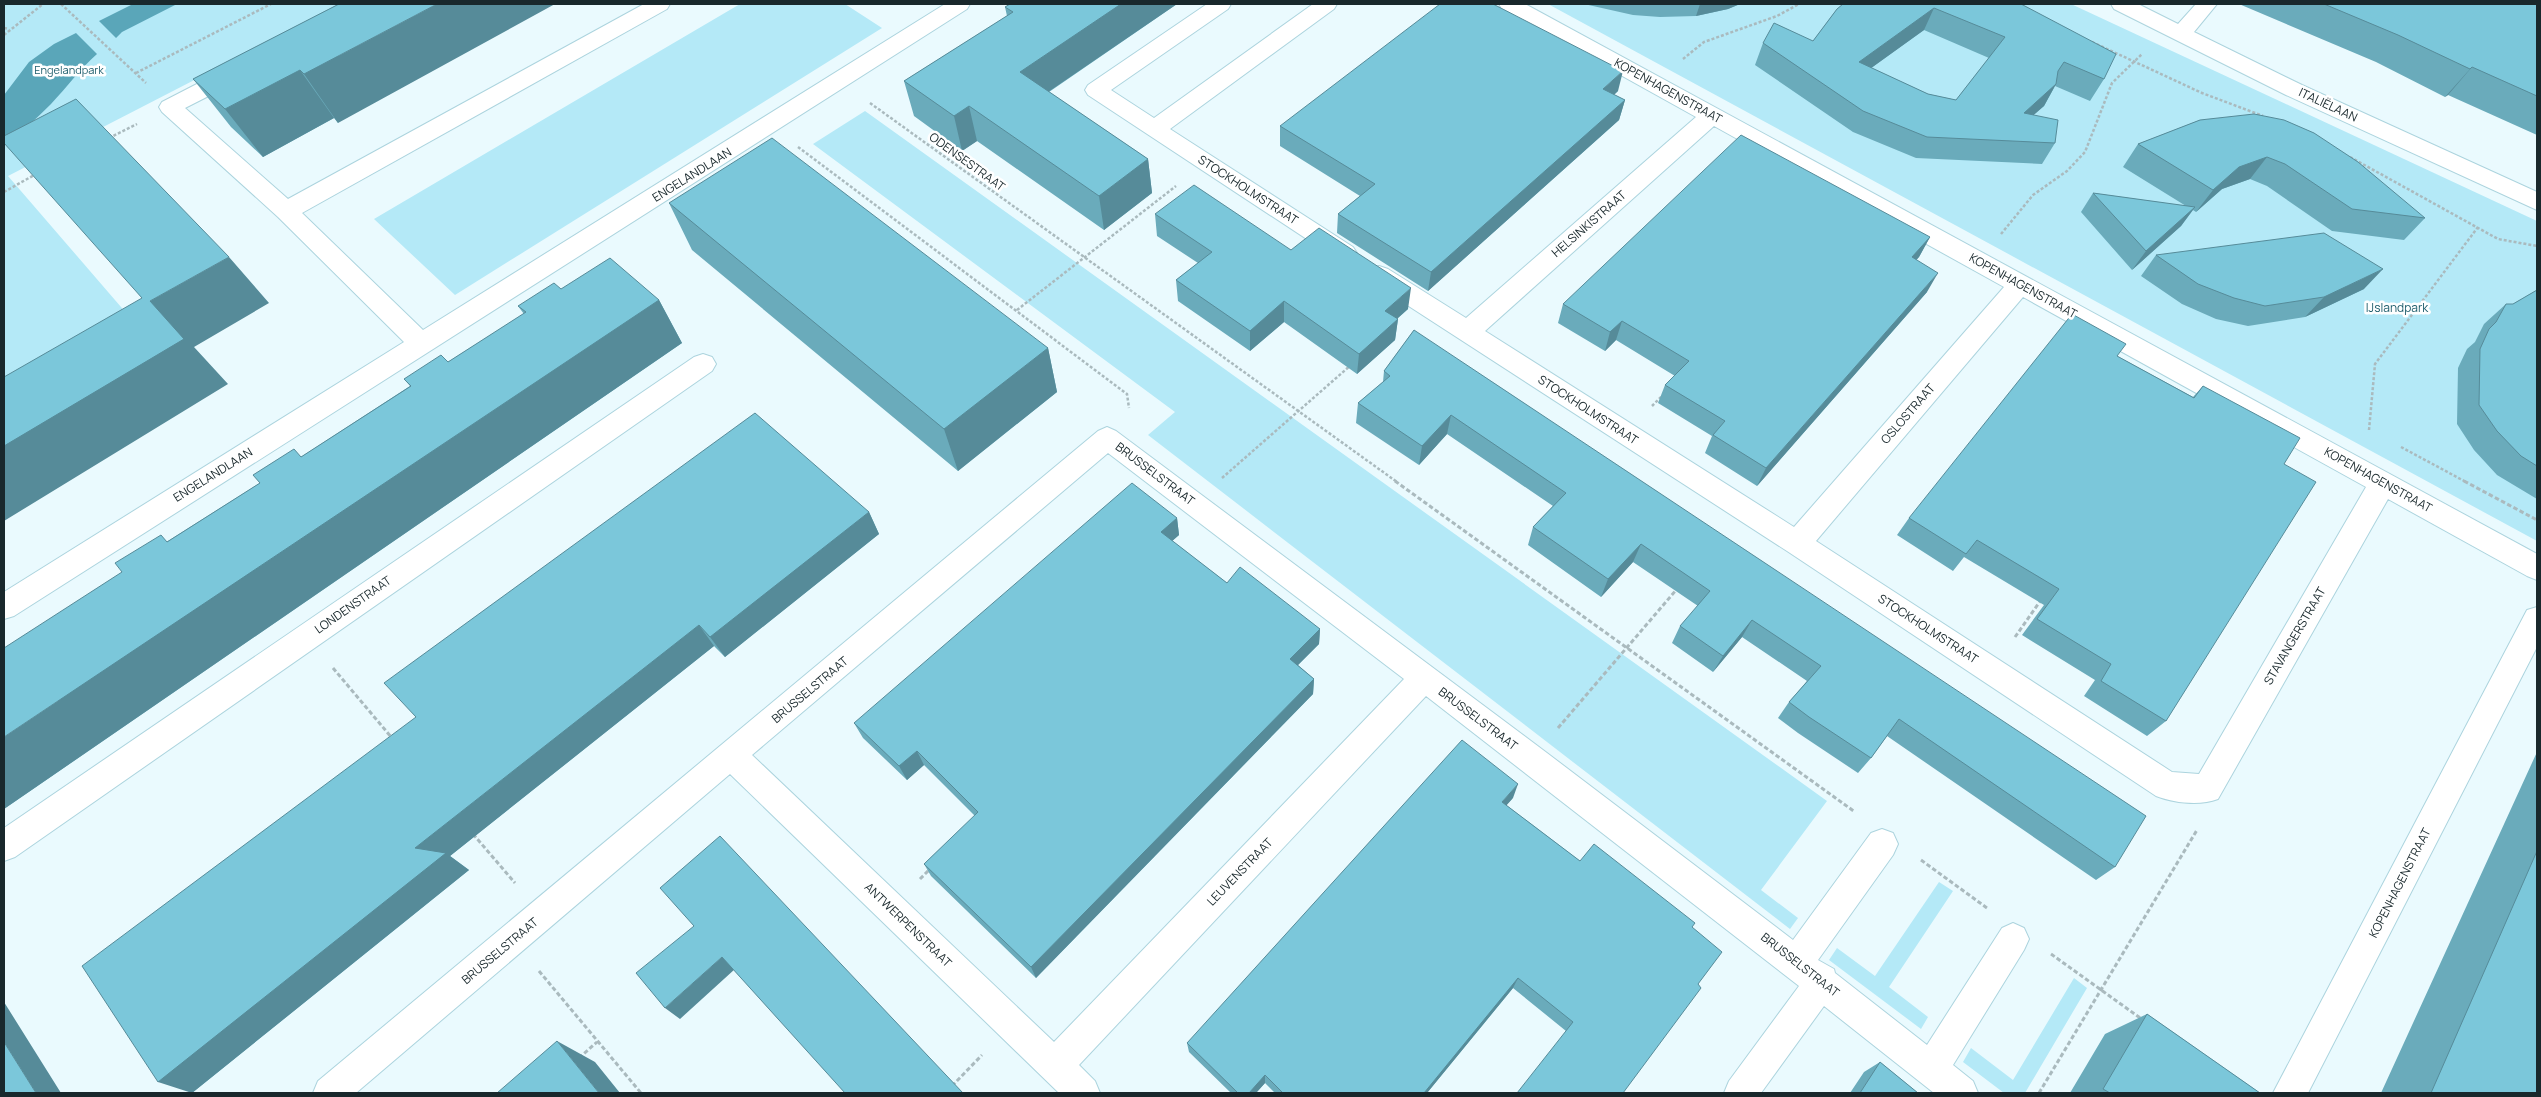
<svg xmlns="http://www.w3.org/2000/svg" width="2541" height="1097" viewBox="0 0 2541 1097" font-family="Manrope,sans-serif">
<rect width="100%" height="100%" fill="#eafafe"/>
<path fill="#b4e9f7" d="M4 4H342L8 176 140 329 4 407Z
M740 4H845L882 28 455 295 374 219Z
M1548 4H2071L2537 221V541Z
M865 111 1827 801 1761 890 1798 918 1790 929 1148 435 1175 412 813 144Z
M1939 882 1953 891 1889 987 1928 1017 1921 1029 1829 960 1837 948 1875 976Z
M2074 978 2087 988 2025 1093H2004L1963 1062 1971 1048 2013 1080Z"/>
<path fill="#5aa6b9" d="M133 4H177L122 32 116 38 99 21Z
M76 33 97 54C80 69 67 87 51 104 36 119 21 133 4 146V95L29 62 54 44Z"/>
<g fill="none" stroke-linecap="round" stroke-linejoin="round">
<defs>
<path id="minor" d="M644 4H670L667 9 302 213 423 330 945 4H970L967 9 14 616 4 619V592L404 342 278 217 162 112 159 107 162 102 226 69 234 67 242 69 245 74 242 79 185 108 288 199Z
M1207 4H1231L1228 9 1111 90 1154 118 1313 4H1337L1334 9 1170 129 1353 247 1357 253 1353 259 1345 262 1337 259 1088 95 1085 90 1088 85Z
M1499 4H1525L2537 554V580L2527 576 2388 499 2218 799C2200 806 2174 803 2156 796L1787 551 1370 281 1367 275 1370 269 1379 266 1388 269 1466 318 1696 117 1502 9ZM1714 126 2004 287 1794 527 1485 331ZM2023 297 2366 487 2199 774 2172 772 1816 541Z
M2111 4H2138L2178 24 2196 4H2217L2194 32 2302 85 2537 192V210L2286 95 2114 9Z
M703 354 712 357 716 364 712 371 15 857 4 861V828L694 357Z
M1107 427 1116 431 1547 753 1793 940 1871 833 1882 829 1893 833 1898 844 1893 855 1818 960 1834 969 1835 973 1927 1045 2002 928 2013 923 2024 928 2029 939 2024 950 1953 1065 1973 1081 1978 1093H1934L1824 1006 1761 1093H1724L1729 1081 1799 986 1426 696 1079 1065 1095 1081 1100 1093H1059L730 774 356 1093H313L318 1081 1098 431ZM1108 453 1404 679 1054 1042 752 755Z
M2537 607V647L2308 1093H2273L2527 610Z"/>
</defs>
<use href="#minor" stroke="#acd4de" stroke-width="2"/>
<path stroke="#aababe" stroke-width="2.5" stroke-dasharray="3 2" stroke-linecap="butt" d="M61 4 146 83
M4 28 9 29
M4 35 43 4
M2092 42 2202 93 2263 116
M1683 59 1704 42 1777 16 1799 4
M136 73 271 4
M870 103 1397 482
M109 138 137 124
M798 147 1127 394 1129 408
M2350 157 2498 239 2537 246
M4 192 36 174
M2001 234 2033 195 2067 171 2085 152 2112 83 2142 54
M1017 310 1176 186
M1652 406 1662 396
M2369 430 2375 364 2478 227
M2401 447 2466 482
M1222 478 1351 365"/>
<path stroke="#aababe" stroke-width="3" stroke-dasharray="4.5 2.5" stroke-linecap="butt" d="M1395 481 1855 812
M2464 481 2537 520
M2015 637 2041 600
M333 668 392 738
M1558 728 1677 589
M473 834 515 883
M1921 860 1987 908
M920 879 929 870
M2051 954 2143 1020
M539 971 641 1093
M579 1058 597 1042
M952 1086 982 1055
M2039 1093 2197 830"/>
<use href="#minor" fill="#fff" fill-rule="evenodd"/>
</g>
<path fill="#6aabbb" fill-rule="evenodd" d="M339 4 338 123 334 118 263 157 231 127 193 79Z
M1010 4H1177L1049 92 1148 159 1152 193 1104 230 977 141 962 151 914 116 904 81 1007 16 1005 7Z
M1584 4H1740L1728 9 1696 16 1660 17 1633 15Z
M2021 4 2104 79 2090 101 2055 86 2044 106 2033 115 2055 143 2042 164 1916 158 1853 132 1755 65 1763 43 1813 41 1837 9ZM1924 30 1989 58 1956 100 1928 94 1871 68Z
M2239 4H2537V135L2448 95 2445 97 2376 62Z
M1618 91 1614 95 1625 100 1619 120 1428 291 1337 233 1338 214 1360 196 1280 146V126Z
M2200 120 2425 218 2404 240 2332 231 2267 186 2250 179 2222 189 2196 212 2193 210 2181 226 2132 270 2081 212 2093 193 2186 206 2123 167 2138 144Z
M669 203 1048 348 1057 392 958 471 692 250Z
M1155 214 1291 250 1408 309 1397 319H1398L1395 340 1357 374 1284 322 1250 351 1178 301 1176 280 1198 263 1157 236Z
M1930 237 1919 257 1916 260 1927 292 1757 486 1705 453 1712 436 1658 403 1665 385 1675 376 1616 340 1605 351 1558 323 1563 304Z
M2156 255 2364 289 2305 317 2248 326 2216 319 2182 304 2141 276Z
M561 289 659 300 682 343 4 809 122 572 168 541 301 457 410 386 404 379 448 362 524 314 518 306Z
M2537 290V499L2497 475 2474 450 2457 424 2458 368 2467 349 2475 342 2484 324 2506 304H2513Z
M1414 330 2115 867 2096 880 1887 736 1871 758 1858 773 1798 733 1778 718 1789 702 1807 681 1742 637 1713 672 1672 643 1680 626 1698 606 1633 562 1601 597 1528 545 1533 527 1553 506 1447 434 1419 465 1356 423 1358 403 1383 382 1384 371Z
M2117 356 2193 397 2203 386 2284 464 2166 721 2147 736 2084 696 2095 680 2022 635 2044 605 1964 557 1953 571 1897 535 1909 518Z
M869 512 879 534 725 657 714 646 450 856 469 870 192 1093 416 717Z
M1177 518 1179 535 1172 541 1227 583 1320 629 1319 644 1298 665 1314 679 1313 694 1036 978 931 876 924 864 975 816 924 765 907 780 863 738 854 723Z
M2537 752V1093H2381Z
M1513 798 1506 805 1580 861 1695 923 1566 1031 1513 988 1427 1093H1275L1265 1083 1256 1093H1231L1189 1052 1187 1043Z
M2147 1014 2260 1093H2070L2105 1034Z
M1880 1062 1918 1093H1850L1864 1072Z"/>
<path fill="#568b99" d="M437 4H555L338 123 304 74Z
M1121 4H1177L1026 107 1020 72Z
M1700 4H1740L1728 9 1696 16Z
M1934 8 1924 30 1849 84 1859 62Z
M2472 67 2448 95 2445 97 2470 69Z
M300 70 334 118 263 157 225 109Z
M1623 71 1618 91 1598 109 1603 89Z
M2056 84 2044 106 2011 135 2024 113Z
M1625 100 1619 120 1428 291 1431 272Z
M969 106 977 141 962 151 954 116Z
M2267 157 2250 179 2222 189 2196 212 2213 190 2239 167Z
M1148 159 1152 193 1104 230 1099 196Z
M2195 207 2181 226 2132 270 2146 251Z
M1930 237 1919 257 1901 277 1912 257Z
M229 257 269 303 194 347 228 384 4 521V446L150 301Z
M2383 269 2364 289 2305 317 2324 297Z
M1938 273 1927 292 1757 486 1766 468Z
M1411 288 1408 309 1383 331 1385 311Z
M659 300 682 343 4 809V737Z
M1284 301V322L1250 351V331Z
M1398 319 1395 340 1357 374 1359 354Z
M1622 321 1616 340 1605 351 1610 332Z
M1048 348 1057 392 958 471 944 429Z
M1451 415 1447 434 1419 465 1422 446Z
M869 512 879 534 725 657 710 637Z
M1177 518 1179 535 1163 549 1161 532Z
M1641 544 1633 562 1601 597 1608 579Z
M1752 620 1742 637 1713 672 1723 656Z
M699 625 714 646 450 856 469 870 192 1093 158 1082 415 848Z
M1320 629 1319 644 1289 674 1290 659Z
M1314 679 1313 694 1036 978 1031 967Z
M917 751 924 765 907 780 899 766Z
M1518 784 1513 798 1497 816 1502 802Z
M722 957 735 969 680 1019 665 1008Z
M1518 978 1513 988 1427 1093H1424Z
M4 1002 61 1093H36L4 1042Z
M557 1041 595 1062 620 1093H599Z
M1265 1075V1083L1256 1093H1249Z"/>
<path fill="#7bc7da" stroke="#568b99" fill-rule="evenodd" d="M339 4H437L304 74 300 70 225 109 193 79Z
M1010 4H1121L1020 72 1148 159 1099 196 969 106 954 116 904 81 1013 12 1005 7Z
M1440 4H1493L1623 71 1603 89 1625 100 1431 272 1338 214 1375 184 1280 126Z
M1843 4H2021L2116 54 2104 79 2064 62 2058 71 2056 84 2024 113 2058 120 2055 143 1927 137 1863 111 1763 43 1774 23 1813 41 1837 9ZM1934 8 2005 37 1956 100 1928 94 1859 62Z
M2324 4H2537V96L2472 67 2470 69 2398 35Z
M76 99 229 257 150 301 184 339 4 446V377L142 298 4 143V136Z
M2254 114 2284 120 2314 133 2358 162 2425 218 2352 209 2285 164 2267 157 2239 167 2213 190 2138 144 2200 120Z
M1741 135 1930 237 1912 257 1938 273 1766 468 1713 435 1725 421 1665 385 1689 361 1622 321 1610 332 1563 304Z
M772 138 1048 348 944 429 669 203Z
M1194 185 1291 250 1319 228 1411 288 1385 311 1398 319 1359 354 1284 301 1250 331 1176 280 1212 252 1155 214Z
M2093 193 2195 207 2146 251Z
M2324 233 2383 269 2324 297 2265 306 2234 298 2198 284 2156 255Z
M610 258 659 300 4 737V648L122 572 115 563 161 535 167 542 260 483 253 475 294 449 301 457 411 386 404 379 441 355 448 362 526 312 518 306 554 283 561 289Z
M2537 290V466L2521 456 2497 431 2479 405 2480 349 2489 329 2496 322 2506 304H2513Z
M2072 314 2126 344 2117 356 2194 398 2203 386 2300 438 2284 464 2316 482 2166 721 2101 681 2111 664 2037 619 2059 589 1977 540 1966 554 1909 518Z
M1414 330 2146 816 2115 867 1899 719 1871 758 1809 717 1789 702 1821 666 1752 620 1723 656 1680 626 1710 591 1641 544 1608 579 1533 527 1566 493 1451 415 1422 446 1358 403 1390 376 1384 371Z
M755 413 869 512 710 637 699 625 415 848 446 853 158 1082 82 966 416 717 384 683Z
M1132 483 1177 518 1161 532 1227 583 1240 567 1320 629 1290 659 1314 679 1031 967 924 864 978 812 917 751 899 766 854 723Z
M1462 740 1518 784 1502 802 1580 861 1594 844 1695 923 1692 927 1722 952 1698 984 1701 988 1623 1093H1517L1573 1022 1518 978 1424 1093H1283L1265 1075 1249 1093H1238L1187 1043Z
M720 836 963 1093H845L722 957 665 1008 636 973 694 926 660 888Z
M2537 851V1093H2431Z
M2147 1014 2260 1093H2110L2103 1089Z
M557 1041 599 1093H497Z
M4 1042 36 1093H4Z
M1880 1062 1918 1093H1860Z"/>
<g text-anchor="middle" stroke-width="5" stroke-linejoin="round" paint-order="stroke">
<g font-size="11" fill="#1f5e6c" stroke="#fff">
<text x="69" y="74">Engelandpark</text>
</g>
<g font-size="12" fill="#19282c" stroke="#fff">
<text transform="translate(1668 91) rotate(29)" y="4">KOPENHAGENSTRAAT</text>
<text transform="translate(2328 105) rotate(25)" y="4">ITALIËLAAN</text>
<text transform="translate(967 162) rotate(36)" y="4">ODENSESTRAAT</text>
<text transform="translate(692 175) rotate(-32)" y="4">ENGELANDLAAN</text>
<text transform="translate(1248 190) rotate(33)" y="4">STOCKHOLMSTRAAT</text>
<text transform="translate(1589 224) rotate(-41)" y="4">HELSINKISTRAAT</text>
<text transform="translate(2023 286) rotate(29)" y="4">KOPENHAGENSTRAAT</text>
<text transform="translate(1588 410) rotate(33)" y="4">STOCKHOLMSTRAAT</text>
<text transform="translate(1908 414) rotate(-49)" y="4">OSLOSTRAAT</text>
<text transform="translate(1155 474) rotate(37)" y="4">BRUSSELSTRAAT</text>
<text transform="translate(213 475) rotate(-32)" y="4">ENGELANDLAAN</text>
<text transform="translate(2378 480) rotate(29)" y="4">KOPENHAGENSTRAAT</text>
<text transform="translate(353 605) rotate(-35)" y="4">LONDENSTRAAT</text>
<text transform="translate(1928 629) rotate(33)" y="4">STOCKHOLMSTRAAT</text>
<text transform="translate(2295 636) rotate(-60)" y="4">STAVANGERSTRAAT</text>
<text transform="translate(810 690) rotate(-40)" y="4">BRUSSELSTRAAT</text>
<text transform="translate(1478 719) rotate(37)" y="4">BRUSSELSTRAAT</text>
<text transform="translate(1240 872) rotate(-46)" y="4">LEUVENSTRAAT</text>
<text transform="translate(2400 883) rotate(-63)" y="4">KOPENHAGENSTRAAT</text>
<text transform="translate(908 925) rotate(44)" y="4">ANTWERPENSTRAAT</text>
<text transform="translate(500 951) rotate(-40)" y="4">BRUSSELSTRAAT</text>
<text transform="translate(1800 965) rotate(38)" y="4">BRUSSELSTRAAT</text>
</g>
<g font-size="12" fill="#1f5e6c" stroke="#fff">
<text x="2397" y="312">IJslandpark</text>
</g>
</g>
<rect width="2541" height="1097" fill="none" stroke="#19282c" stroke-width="10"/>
</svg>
